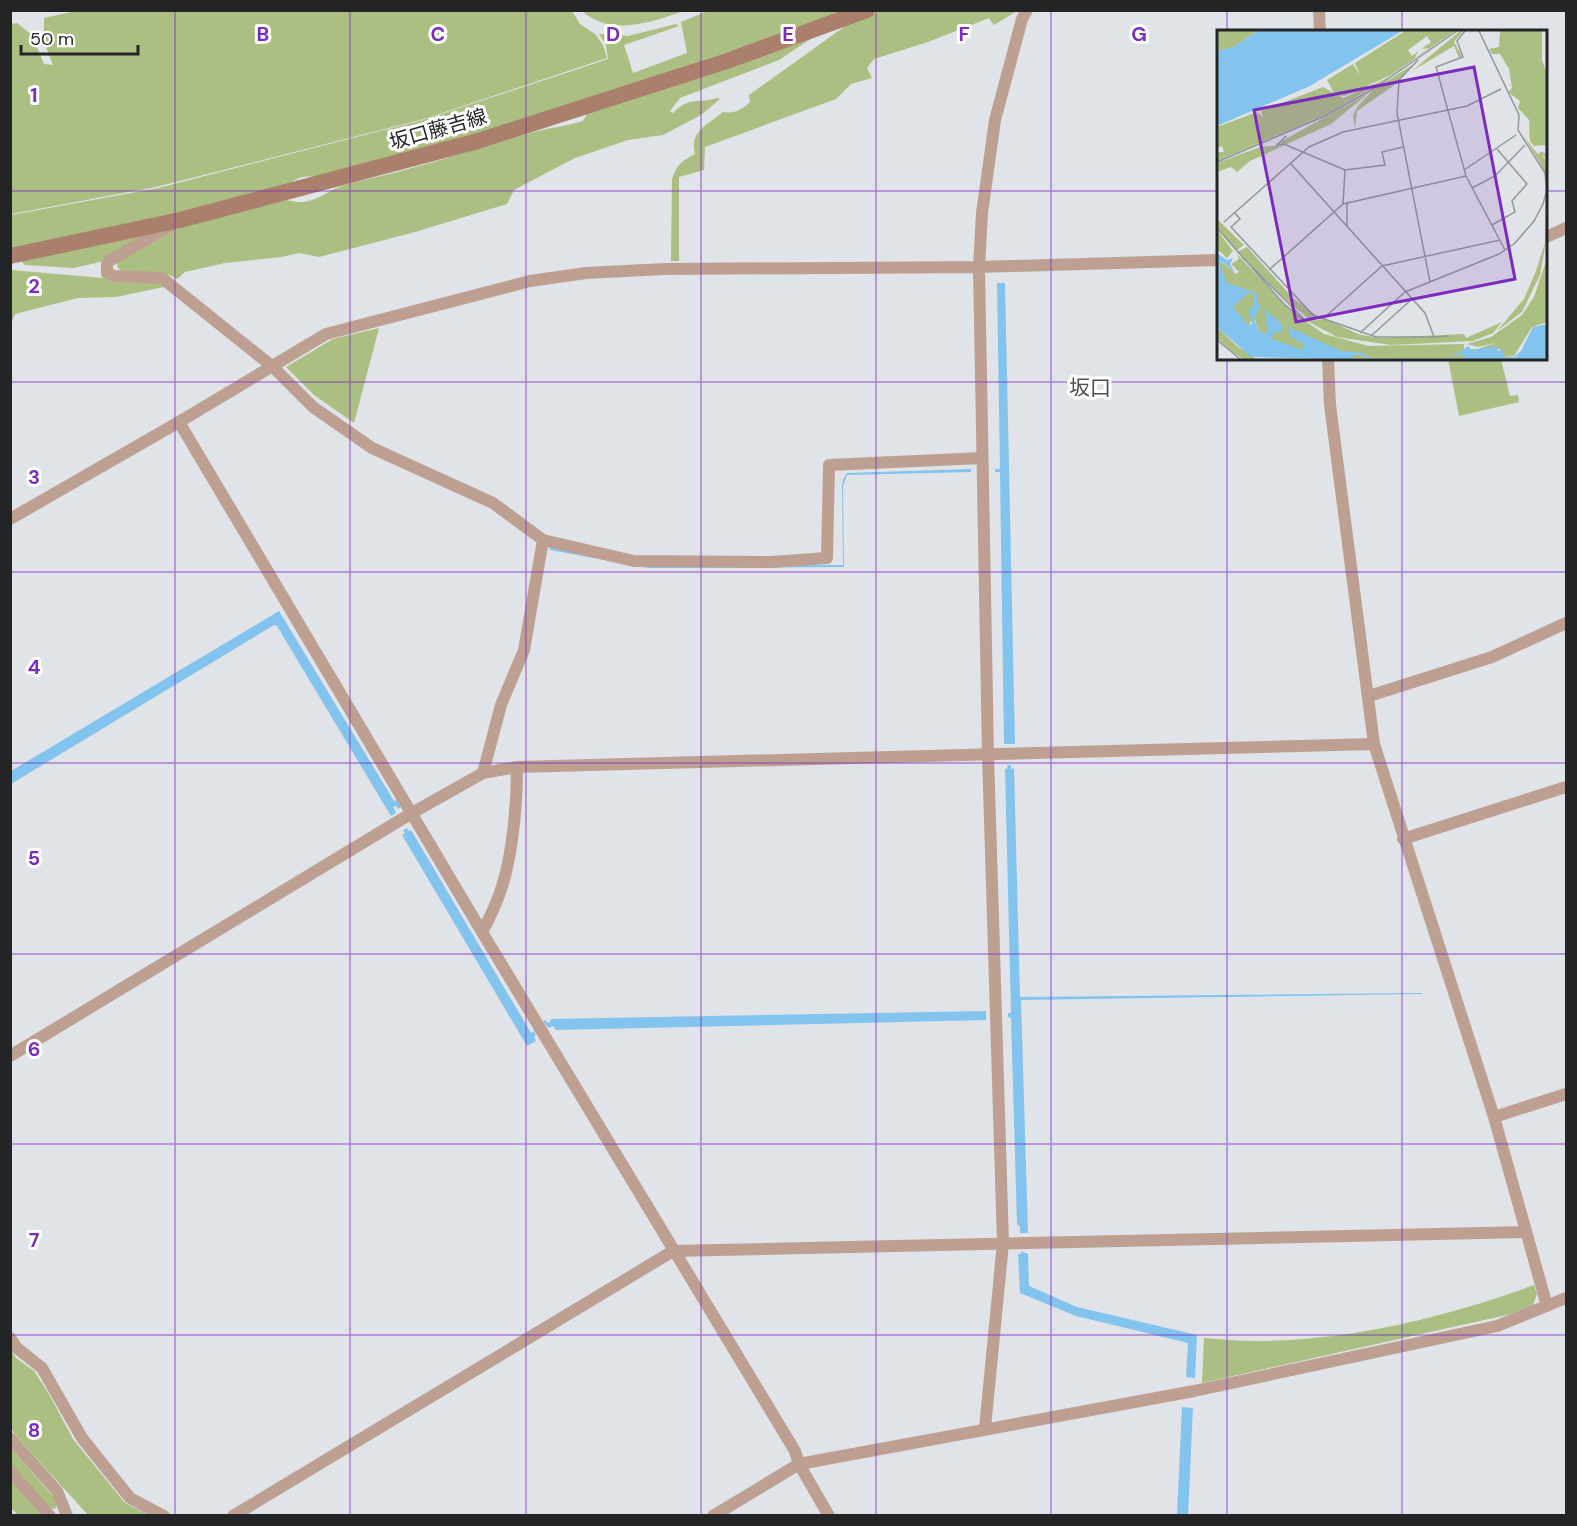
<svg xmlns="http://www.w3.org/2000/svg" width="1577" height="1526" viewBox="0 0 1577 1526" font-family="'DM Sans','Noto Sans JP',sans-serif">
<rect width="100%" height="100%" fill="#e0e3e7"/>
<path fill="#acbf82" d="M76 11H572L580 24 595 34 603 45 607 58 424 119 156 187 11 214V24L17 23 32 35 44 64 53 65 44 42V18Z
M582 11H684C651 22 612 37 582 11Z
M708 11H849L667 73 496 129 321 178C307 175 298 176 288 185L100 232 11 250V215L158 188 423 120 608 59 606 45 599 34 628 36 676 24 679 26 624 45 633 73 687 53 681 22Z
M881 11H1017L994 25 989 18 928 42 874 59 867 68 872 78 851 84 836 99 705 147 704 170 679 177V261H671L672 180C676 165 682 161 695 154 689 132 707 125 723 112 734 114 742 110 750 102L749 95 851 22Z
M812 38 779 60 680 98 670 111 673 113C690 96 696 104 717 98L720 99 701 115 663 135 628 140 575 158 514 190 507 204 415 232 319 257 299 253 282 257 225 263 185 272 177 279 170 275 122 271 117 267 118 262 188 223 287 200C313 208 324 191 347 184 371 178 395 173 419 166 457 155 495 143 534 132 550 128 566 126 583 121L587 114Z
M152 234 100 262 74 268 25 265 22 262 25 259Z
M11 270 161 283 164 287 116 297 78 298 15 314 11 323Z
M379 328 354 423 314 395 286 367 333 339Z
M1448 359H1501L1510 396 1518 395 1519 402 1459 416Z
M1534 1285 1537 1294 1533 1305 1511 1314 1202 1383 1204 1338C1221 1339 1238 1341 1255 1341 1348 1341 1447 1317 1534 1285Z
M10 1348 16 1358 34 1371 49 1394 73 1439 125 1503 149 1515H88L19 1439 11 1429Z
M10 1447 56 1500V1508L53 1509 45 1504 11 1464Z
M10 1478 43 1515H18L11 1508Z"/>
<path fill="#82c4ed" d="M997 283H1005L1015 744H1004L1000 472H995V469H1000Z
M971 469V472L847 475 843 486 844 567 649 568 550 550V547L650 566 843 565 842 486 843 479 847 473Z
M279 611 394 801 397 800 401 807 398 809 396 806 393 807 396 813 391 816 277 626 274 625 11 784V771Z
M1007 765H1011V769L1014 768 1020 997 1422 993 1421 994 1021 1000 1028 1233H1020V1227L1017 1224 1011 1018 1008 1017V1013H1011L1005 769 1008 768Z
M407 828 409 831 411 830 531 1033 534 1031 536 1035 534 1037 536 1041 527 1046 402 835 405 833 403 830Z
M986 1011V1020L556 1030 553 1026 548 1028 543 1021 545 1020 548 1023 551 1021 550 1019Z
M1021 1251 1028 1254 1029 1286 1077 1307 1197 1335 1195 1378 1186 1377 1188 1343 1076 1316 1020 1293 1018 1254H1021Z
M1182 1407 1193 1408 1188 1515H1177Z"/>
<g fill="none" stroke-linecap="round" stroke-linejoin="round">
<path stroke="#bea093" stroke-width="12" d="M1319 10 1320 32
M172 225 109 261 107 264V273L115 276 162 278 273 367 313 407 372 448 493 503 543 540 634 561 771 562 827 558 829 465 982 458
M1546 237 1566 228
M1328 358 1330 405 1374 744 1494 1117 1547 1306
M179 422 482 932 795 1451 799 1464 829 1516
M10 519 179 422 326 334 530 281 586 273 665 269 979 267 1218 260
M1369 696 1492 657 1566 623
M483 773 501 705 524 650 543 540
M1403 839 1566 787
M482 932C487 923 492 913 496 903 512 866 517 807 517 767
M10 1056 412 813 483 773 517 767 1374 744
M1494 1117 1566 1094
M10 1338 17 1348 42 1368 82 1438 130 1498 164 1516
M985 1428 1003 1243 988 755 979 267 982 213 995 120 1022 19 1027 10
M10 1438 57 1491 67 1516
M10 1471 50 1516
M233 1516 673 1251 1526 1232
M713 1516 799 1464 1194 1391 1497 1326 1566 1298"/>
<path stroke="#aa7f6c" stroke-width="16" d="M10 256 180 220 478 141 727 61 867 10"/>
</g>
<path fill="none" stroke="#7b2cbf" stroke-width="1.5" stroke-opacity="0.55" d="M175 10V1516M350 10V1516M526 10V1516M701 10V1516M876 10V1516M1051 10V1516M1227 10V32M1402 10V32M10 191H1218M1546 191H1566M1227 358V1516M1402 358V1516M10 382H1566M10 572H1566M10 763H1566M10 954H1566M10 1144H1566M10 1335H1566"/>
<g text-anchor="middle" stroke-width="6" stroke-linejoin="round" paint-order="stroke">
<g font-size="20" fill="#232426" stroke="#fff">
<text transform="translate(438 129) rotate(-16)" y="7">坂口藤吉線</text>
</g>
<g font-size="21" fill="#4d4f52" stroke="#fff">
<text x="1090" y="395">坂口</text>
</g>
</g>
<g transform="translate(1217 30)">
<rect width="330" height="330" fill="#e0e3e7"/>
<path d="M0 1H41L16 17 0 21ZM188 1H238L174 45 127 66 118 65 110 50 136 34 143 45 138 33ZM210 6 214 12 204 19 212 18 198 28 201 21 195 26 191 20ZM243 1H246L237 12 245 26 242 28 237 16 195 41ZM283 1H325V30L330 44V128L324 125 330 130V152L325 136 307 107 321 124 325 121 328 124 329 115 317 116 313 111 312 90 301 78 303 71 291 62 295 58 292 39 283 24H275L272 19 282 17ZM200 32 176 56 140 81 138 98 136 85 141 76 156 60ZM175 46 110 84 0 131V122H7L5 116 0 118V97L40 82 46 87 44 81 106 57 126 68ZM152 63 114 94 70 114 61 113ZM68 115 33 131 20 142 14 137 0 142V133L43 117ZM329 166 330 206 323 245 305 282 280 301 307 269 319 241 328 213ZM0 189 27 215 19 221 0 197ZM0 200 16 221 10 228 0 219ZM30 217 76 268 104 289H92L71 272 20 222ZM20 224 74 281 107 304 152 316 247 314 248 329 102 328 95 326 85 312 89 319 86 321 64 314 54 309V299L50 304 43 302 36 286 32 296 14 280 20 271 8 272 0 234 5 232 19 244 22 242 14 234 22 229ZM330 228V292L315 297 297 326 287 327 283 319 258 322 252 319H261L278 313 261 317 250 314 274 307 305 285 317 267ZM109 289 141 304 161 308 247 304 249 308 285 292 276 303 256 311 174 315 120 307 90 291ZM0 297 20 316 39 329H26L11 319 0 308Z" fill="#acbf82" fill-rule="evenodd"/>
<path d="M41 1H185L93 56 0 96V21L16 17ZM0 223 10 230 16 228 13 234 18 243 6 232 2 234 10 253 39 263 41 274 65 294 124 321 146 323 155 329 140 324 133 329 34 327 0 297ZM31 263 37 264V274L31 282 35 293 32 296 16 277ZM43 276 49 283 50 304 43 302 37 290ZM65 295 73 296V306L86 314 87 320 54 309 57 302 65 303ZM330 294V329H247L246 324 234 329 251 316 255 320 279 316 281 321 287 319V327H297L304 321 316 297Z" fill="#82c4ed" fill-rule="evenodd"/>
<path fill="none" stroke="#94979a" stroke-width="1.5" d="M248 1 240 11 246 27 219 37 249 146 288 220M201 30 182 50 180 83 213 252M69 106 60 115 67 114 128 140 168 135 165 122 186 117M0 132 108 86 156 59 240 1M74 134 208 283 217 307 232 306M247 140 299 105M255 158 278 146 308 115M126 174 128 140M18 183 23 189 14 197 96 285 159 307H217M7 192 92 117 126 102 250 76 284 59M275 195 298 182 295 171 310 154 280 119M130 196V172M0 198 67 274 89 292M25 227 88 290M52 240 126 174 249 146M108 287 165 236 283 210M89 289 107 287M143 303 188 262 282 224 298 213 317 191 326 174 330 160 328 143 301 100 302 85 262 1M154 306 195 269M0 310 23 329"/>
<path fill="#7b2cbf" fill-opacity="0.15" stroke="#7b2cbf" stroke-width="3" d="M257 37 298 249 79 292 37 80Z"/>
<rect width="330" height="330" fill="none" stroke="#232426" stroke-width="3"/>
</g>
<g font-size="20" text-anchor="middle" font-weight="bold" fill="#7b2cbf" stroke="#fff" stroke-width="6" stroke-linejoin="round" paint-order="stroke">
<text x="263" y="41">B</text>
<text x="438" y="41">C</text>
<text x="613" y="41">D</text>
<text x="788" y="41">E</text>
<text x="964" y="41">F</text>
<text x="1139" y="41">G</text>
<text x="34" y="102">1</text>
<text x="34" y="293">2</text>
<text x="34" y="484">3</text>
<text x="34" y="674">4</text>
<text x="34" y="865">5</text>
<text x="34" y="1056">6</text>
<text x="34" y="1247">7</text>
<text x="34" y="1437">8</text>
</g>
<rect width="1577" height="1526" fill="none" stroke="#232426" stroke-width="24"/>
<path d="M21 45v9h117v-9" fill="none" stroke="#232426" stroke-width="3"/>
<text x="30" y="45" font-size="18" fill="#232426" stroke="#ffffff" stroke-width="4.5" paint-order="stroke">50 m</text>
</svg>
